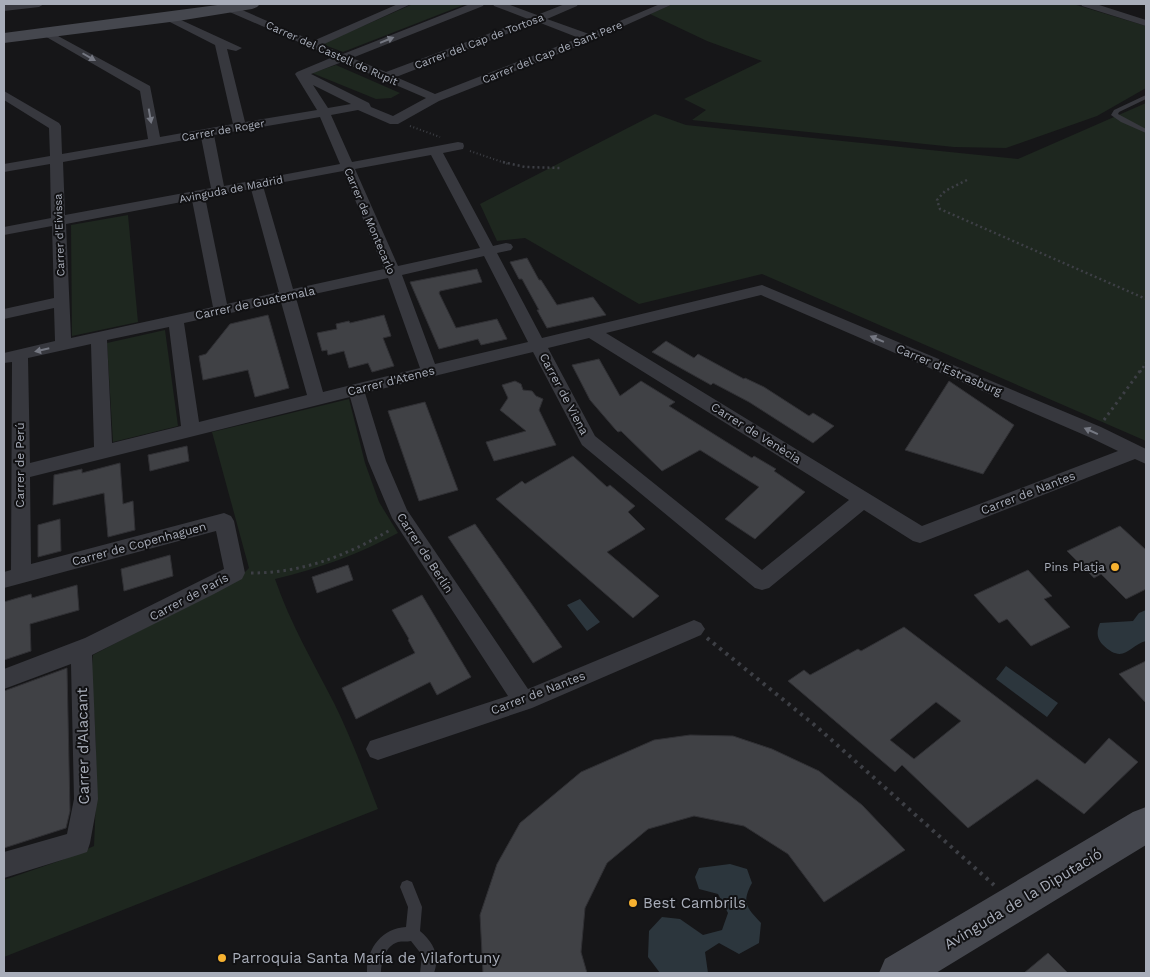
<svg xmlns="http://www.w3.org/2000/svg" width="1150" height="977" viewBox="0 0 1150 977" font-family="'Work Sans',sans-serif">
<rect width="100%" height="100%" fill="#161618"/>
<path fill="#1e271f" d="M413 4H466L343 52 322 44Z
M673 4H1073L1146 26V88L1097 116 1006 148 954 147 692 120 706 110 684 99 762 61 707 41 650 14Z
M336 65 400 93 391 98 376 99 312 73Z
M1146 103V441L762 274 639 304 525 238 497 241 480 204 655 114 686 125 1018 159Z
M128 215 138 322 72 336 71 225Z
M165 330 178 426 113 442 107 343Z
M349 399 365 463 379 502 398 533C359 554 318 569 275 579 290 623 313 662 334 703 351 737 364 773 378 809L4 957V880L62 860 94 846C96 806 97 767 95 728 94 703 90 680 93 655L237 580 249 568 212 432Z"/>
<path fill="#2c363d" d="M580 599 600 622 587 631 567 605Z
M1146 610V641C1129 645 1124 666 1102 644 1096 637 1097 631 1100 623L1133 621 1139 613Z
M1006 666 1058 703 1047 717 996 679Z
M730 864 747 869 752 883C741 903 747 908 761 923L759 943 739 954 719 943 705 952 708 973H660L648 957 649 931 662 917 680 919 703 935 722 930 728 913 718 894 699 889 695 877 699 868Z"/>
<path fill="#404145" stroke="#303034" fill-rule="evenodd" d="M527 258 539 280H541L557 305 593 297 606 315 547 328 537 310H539L522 279H519L510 262Z
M477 269 482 282 440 291 439 293 456 328 497 319 507 339 481 345 478 339 439 349 410 282Z
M268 315 289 388 255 397 248 370 203 380 199 356 206 354 230 324Z
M384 315 391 336 383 338 394 366 372 372 368 363 349 368 344 351 328 355 327 350 322 351 317 333 337 329 336 324 349 321 350 323Z
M666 341 694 358 698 354 744 379 745 378 764 387 809 416 813 413 834 426 813 443 749 402 713 383 711 385 652 352Z
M599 359 620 396 641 381 675 402 669 406 752 458 754 456 776 469 774 471 805 492 755 539 725 519 759 487 700 450 662 471 621 431 618 432 615 429 590 400 572 365Z
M515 381 521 384 523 390 532 391 536 396 543 399 539 410 556 445 494 461 486 442 526 431 500 410 508 398 502 385Z
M949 381 1014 425 983 474 905 450Z
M425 402 458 490 419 501 388 411Z
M187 446 189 461 150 471 148 455Z
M573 456 607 487 610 485 635 506 628 512 645 529 607 552 659 596 633 618 496 499 522 481 525 484Z
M120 463 123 504 133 501 135 530 108 537 104 493 53 505 54 475 82 469V473Z
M60 519 61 551 38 557V525Z
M475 524 562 647 533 663 448 537Z
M1120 526 1146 550V589L1126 599 1101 574 1094 578 1067 551Z
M170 555 173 576 124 591 121 569Z
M348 565 353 580 317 593 312 577Z
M1028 570 1052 596 1044 599 1070 627 1031 646 1007 619 999 623 974 595Z
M77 585 79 610 30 624 31 651 4 660V602L31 594 32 598Z
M422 595 471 677 437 695 430 682 356 719 342 688 415 653 408 640 409 639 392 610Z
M904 627 1085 764 1109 738 1138 762 1084 814 1037 779 968 828 902 765 895 772 788 681 804 670 810 675 858 649 861 651ZM936 702 961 721 914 759 890 740Z
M1146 661V703L1119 674Z
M67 668 70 811 66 828 4 848V691Z
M690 735 733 736 772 749 819 771 862 805 905 850 824 902 788 854 744 826 694 816 648 829 607 863 585 908 581 952 587 973H483L480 915 497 864 520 823 581 772 654 740Z
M1048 953 1068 973H1024Z"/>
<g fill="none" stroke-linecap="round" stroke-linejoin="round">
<path stroke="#3d3f45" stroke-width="2" stroke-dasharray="1 2.5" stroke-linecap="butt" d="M410 126 440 137
M470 151 508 164"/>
<path stroke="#3d3f45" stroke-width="2.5" stroke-dasharray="2 3" stroke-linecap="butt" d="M503 162 525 167 562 168
M967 180 945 191 937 200 940 209 1146 299
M1140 372 1146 363"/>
<path stroke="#3d3f45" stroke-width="3" stroke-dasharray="2.5 4" stroke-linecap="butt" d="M1104 420 1140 371
M251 573C302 573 346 556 390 530"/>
<path stroke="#3d3f45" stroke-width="4" stroke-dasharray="3 5" stroke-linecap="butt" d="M707 638 817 727 994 885"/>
<path fill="#37383e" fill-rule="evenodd" d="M1146 95V99L1119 112 1118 114 1146 129V133L1121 122 1111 115 1114 110Z
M407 880 412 882 422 907 420 931C434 943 440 956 434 973H420L422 955 411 941C407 942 402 941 398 942 385 946 381 962 381 973H367C366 949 382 928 406 927L408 907 400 887 402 882Z"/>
<path fill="#37383e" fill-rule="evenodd" d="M14 4H44L39 7 4 11V5Z
M398 4H411L322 45 343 54 470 4H484L483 6 352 58 386 72 528 19 494 6 493 4H507L537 15 565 4H578L577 6 547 19 589 34 660 4H673L586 43 439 101 398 124H390L358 110 331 115 352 162 458 142 463 143 464 146 463 149 443 153 493 246 506 243 511 244 513 247 511 250 497 253 542 338 762 285 1101 427 1146 449V464L1135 459 920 543 913 541 864 510 769 588 762 590 755 588 582 445 533 352 365 393 386 461 407 510 528 689 694 620 701 623 705 629 701 635 532 708 378 760 370 757 366 749 370 741 508 696 392 518 368 461 350 397 30 477 31 564 224 513 231 516 234 521 245 573 242 579 214 594 92 655 98 799 90 843 87 852 78 855 4 878V852L67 834 74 799 71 664 4 689V669L85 638 224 569 216 531 4 588V572L11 570 12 362 4 363V353L55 341 54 308 4 319V309L54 298 52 226 4 235V227L51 218 50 164 4 172V164L50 156 49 128 4 100V91L59 123 61 126 62 154 148 139 140 91 43 35 42 33 47 30 150 86 160 137 233 124 215 45 164 19 163 17 168 14 242 48 236 51 227 49 245 122 317 110 295 74 297 72 333 57 225 10 224 8 225 6H233L313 41ZM538 22 579 38 435 94 396 77ZM342 62 426 98 393 116 371 107 369 103 311 74ZM313 85 351 104 328 108ZM320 117 340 164 224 186 214 135ZM201 137 211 188 65 215 63 162ZM431 155 480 248 398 266 355 169ZM343 171 384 269 293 289 263 186ZM251 189 279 292 227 304 205 197ZM192 200 213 307 71 338 66 224ZM484 256 528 342 435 364 402 275ZM388 278 420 368 323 392 296 298ZM761 295 1089 437 1118 451 922 526 606 333ZM281 302 307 395 199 422 184 323ZM169 327 181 426 112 443 107 340ZM589 338 849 500 762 570 595 436 548 348ZM91 344 94 447 30 463 28 358Z
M1081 4H1096L1146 20V26L1082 6Z"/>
<path fill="#45474e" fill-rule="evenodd" d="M225 4H260L257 7 252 9 178 21 4 43V33Z
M1146 807V845L936 973H879L885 959 1133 812Z"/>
</g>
<defs><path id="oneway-solid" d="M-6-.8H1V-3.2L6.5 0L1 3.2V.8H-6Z" transform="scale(1.25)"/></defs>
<g fill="#757882">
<use href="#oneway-solid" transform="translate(387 40) rotate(-22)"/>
<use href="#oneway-solid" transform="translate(89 57) rotate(30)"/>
<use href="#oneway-solid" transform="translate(150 116) rotate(80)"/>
<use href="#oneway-solid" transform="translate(877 339) rotate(-157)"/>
<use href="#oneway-solid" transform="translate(42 350) rotate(167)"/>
<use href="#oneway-solid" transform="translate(1091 431) rotate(-156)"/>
</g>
<g fill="#f6b130" stroke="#111113" stroke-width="2">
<circle cx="1115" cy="567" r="5"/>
<circle cx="633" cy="903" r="5"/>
<circle cx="222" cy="958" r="5"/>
</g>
<g text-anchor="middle" stroke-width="4" stroke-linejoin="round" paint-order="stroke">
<g font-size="11" fill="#a8adb9" stroke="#111113">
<text transform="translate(479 41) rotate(-21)" y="4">Carrer del Cap de Tortosa</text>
<text transform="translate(552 52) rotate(-22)" y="4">Carrer del Cap de Sant Pere</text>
<text transform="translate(332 53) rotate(24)" y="4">Carrer del Castell de Rupit</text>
<text transform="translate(223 130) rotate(-10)" y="4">Carrer de Roger</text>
<text transform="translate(231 189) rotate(-11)" y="4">Avinguda de Madrid</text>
<text transform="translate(370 221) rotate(67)" y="4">Carrer de Montecarlo</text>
<text transform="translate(59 235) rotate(-92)" y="4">Carrer d'Eivissa</text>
</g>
<g font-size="12" fill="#a8adb9" stroke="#111113">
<text transform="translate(255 303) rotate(-12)" y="4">Carrer de Guatemala</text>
<text transform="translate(949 370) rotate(23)" y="4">Carrer d'Estrasburg</text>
<text transform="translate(391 381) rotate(-14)" y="4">Carrer d'Atenes</text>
<text transform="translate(564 394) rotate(62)" y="4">Carrer de Viena</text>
<text transform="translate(756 433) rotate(32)" y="4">Carrer de Venècia</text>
<text transform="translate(20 465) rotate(-90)" y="4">Carrer de Perú</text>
<text transform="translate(1028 493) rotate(-21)" y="4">Carrer de Nantes</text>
<text transform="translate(139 544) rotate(-15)" y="4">Carrer de Copenhaguen</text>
<text transform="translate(425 553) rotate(57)" y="4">Carrer de Berlín</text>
<text transform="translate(189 597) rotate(-28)" y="4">Carrer de París</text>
<text transform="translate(538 693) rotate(-21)" y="4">Carrer de Nantes</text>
</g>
<g font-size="12" fill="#a8adb9" stroke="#111113" text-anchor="end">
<text x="1105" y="571">Pins Platja</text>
</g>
<g font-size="15" fill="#a8adb9" stroke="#111113">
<text transform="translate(83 746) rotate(-91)" y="5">Carrer d'Alacant</text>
<text transform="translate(1023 899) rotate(-31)" y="5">Avinguda de la Diputació</text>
</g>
<g font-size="15" fill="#a8adb9" stroke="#111113" text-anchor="start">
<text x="643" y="908">Best Cambrils</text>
<text x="232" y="963">Parroquia Santa María de Vilafortuny</text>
</g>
</g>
<rect width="1150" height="977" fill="none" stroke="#a8adb9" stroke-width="10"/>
</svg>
